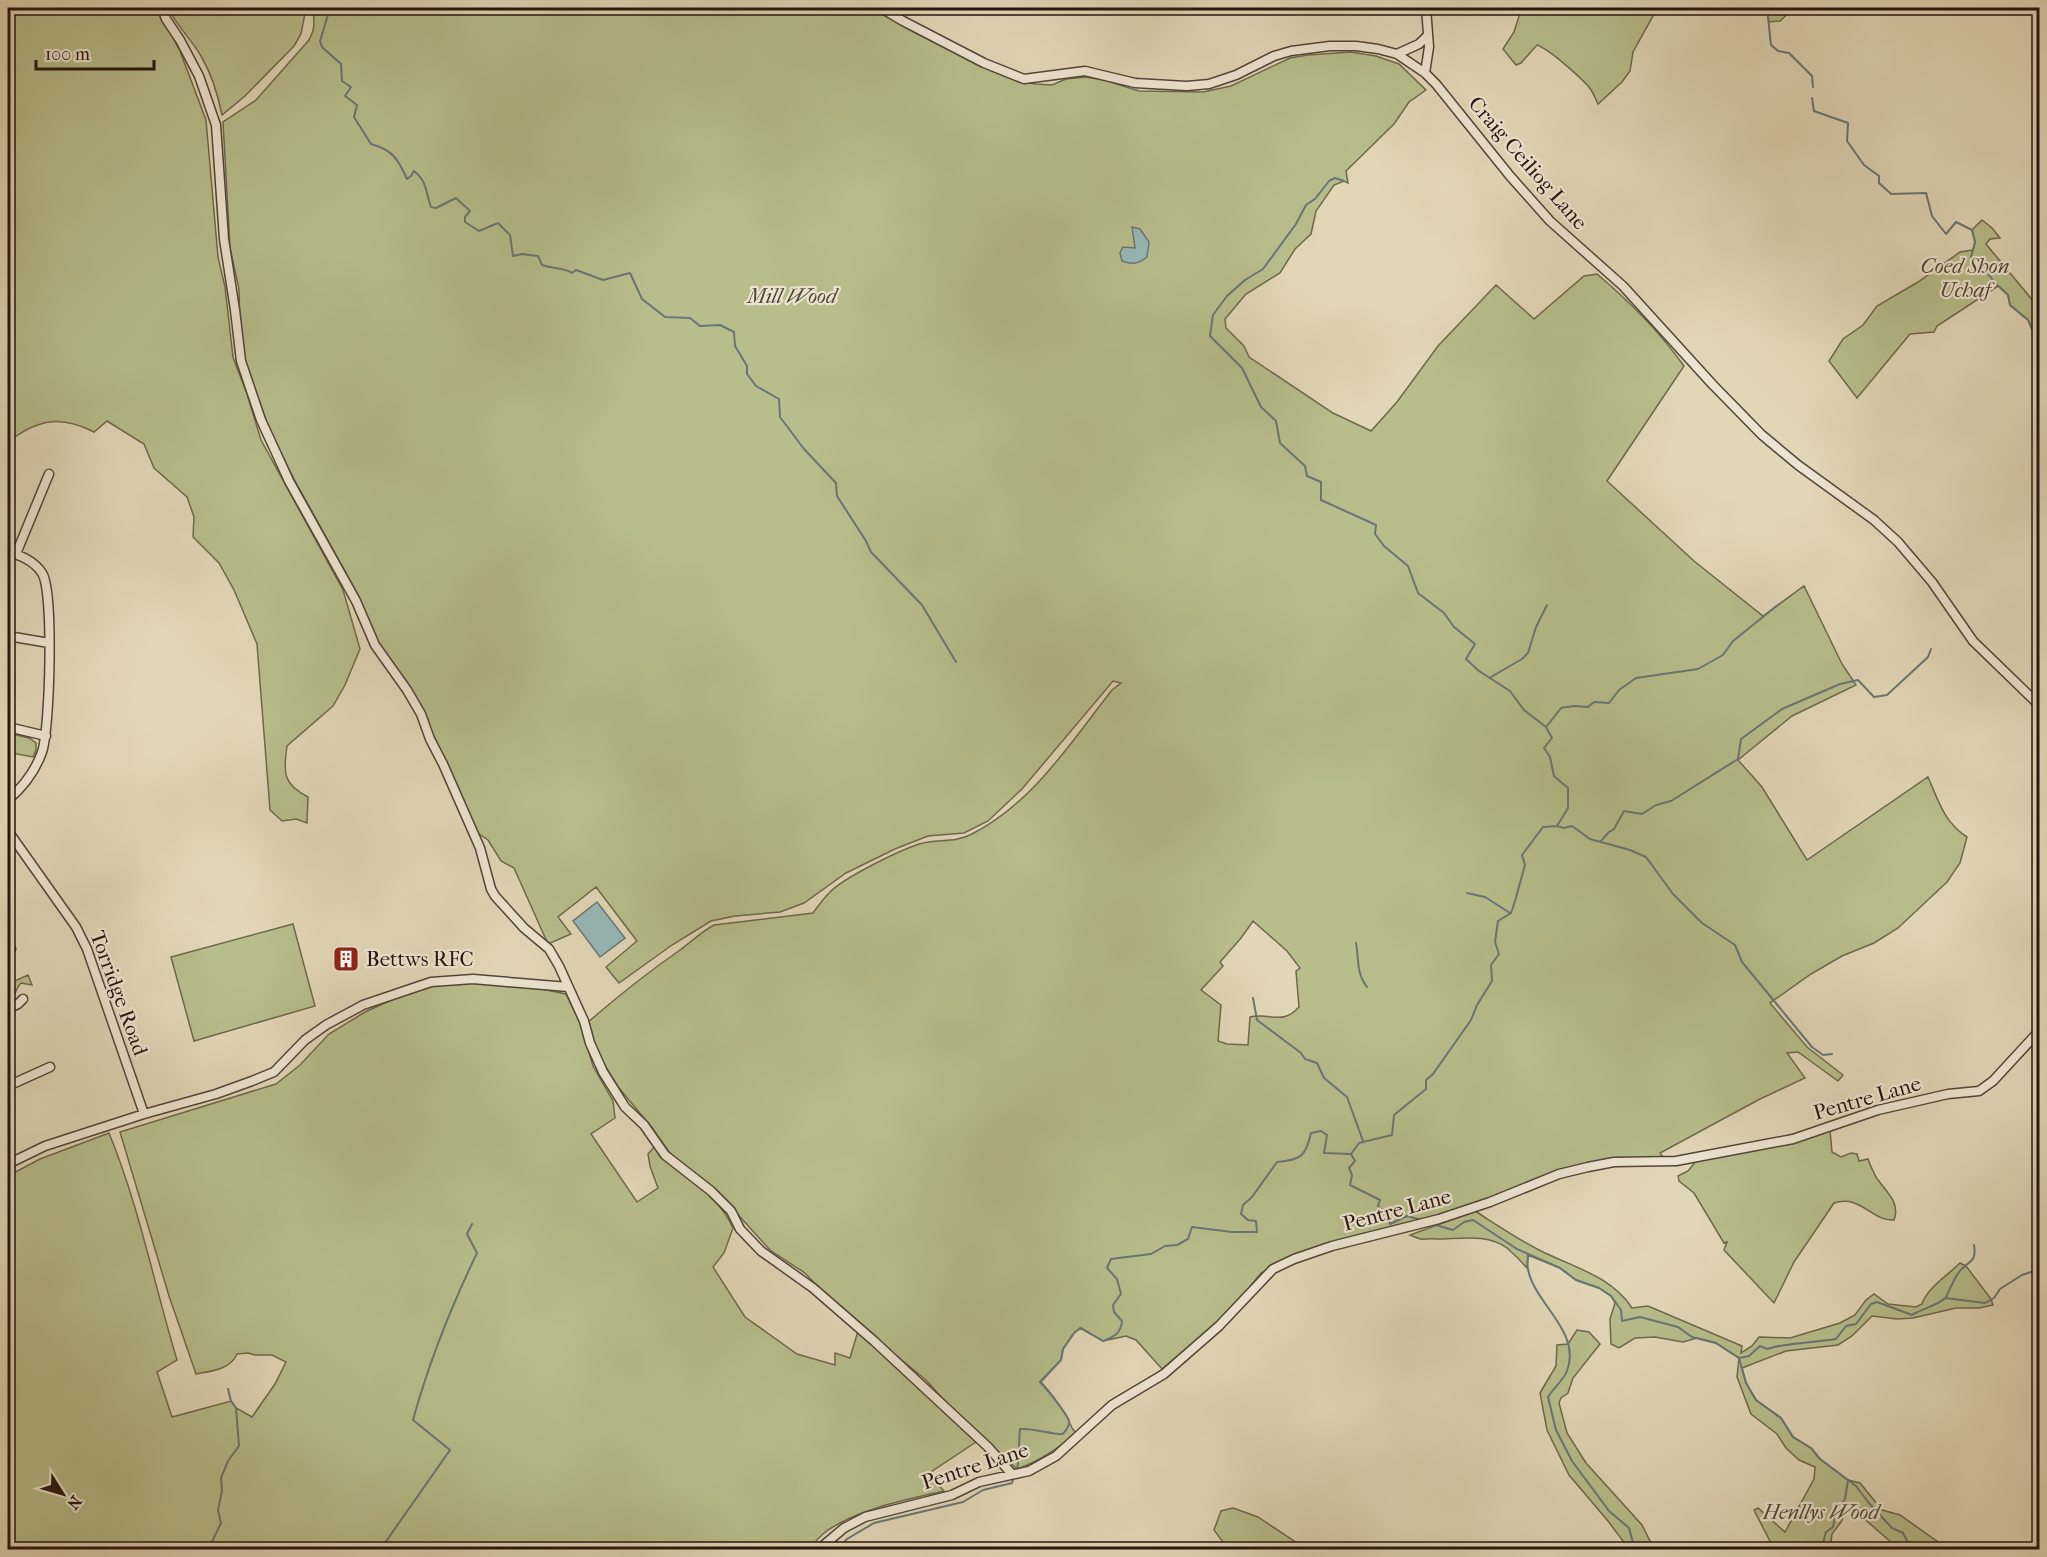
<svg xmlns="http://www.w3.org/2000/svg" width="2047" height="1557" viewBox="0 0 2047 1557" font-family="'IM FELL French Canon',serif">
<rect width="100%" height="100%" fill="#e1d6b6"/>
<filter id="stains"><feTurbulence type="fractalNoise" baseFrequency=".00333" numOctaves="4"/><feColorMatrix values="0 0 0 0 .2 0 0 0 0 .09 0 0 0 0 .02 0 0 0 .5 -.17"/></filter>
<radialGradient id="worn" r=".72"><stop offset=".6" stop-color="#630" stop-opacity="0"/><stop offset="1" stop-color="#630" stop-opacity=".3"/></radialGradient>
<path fill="#b7bd8b" stroke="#6e684d" stroke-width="1.5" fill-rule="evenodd" d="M8 8H157L180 51 206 120 218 257 225 287 233 357 247 394 261 440 343 590 360 649 345 685 333 706 287 746C283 773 283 784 308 797L307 823 296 819 282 821 270 810 257 644 234 590 219 563 193 537 194 517 187 497 154 468 144 444 107 421 94 432C60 415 38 419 8 442Z
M168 8H306L301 34 294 46 245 96 222 115C218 95 211 73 201 56 191 39 177 26 168 8Z
M315 8H594L596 14 616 10V8H875L916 33 979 64 1019 82 1036 84 1052 85 1066 79 1085 77 1104 80 1139 91 1203 92 1231 86 1290 58 1308 55 1351 52 1376 56 1399 64 1426 90 1409 102 1394 124 1346 171 1348 183 1344 181 1334 185 1316 211 1311 234 1295 249 1280 273 1246 294 1225 319 1226 328 1244 346 1249 357 1333 413 1371 431 1397 402 1438 346 1496 285 1534 319 1584 276 1597 274C1629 301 1659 331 1684 366L1607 481 1694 561 1763 616 1804 586 1842 664 1856 685 1792 716 1738 760 1762 787 1807 860 1928 777C1939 802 1944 822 1967 837L1960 863 1947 882 1898 928 1874 943 1842 956 1811 974 1770 1003 1807 1047 1843 1075 1838 1081 1798 1052 1787 1053 1805 1078 1760 1099 1660 1153 1664 1158H1626L1587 1163 1516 1187 1485 1201 1425 1219 1387 1228 1279 1263 1261 1273 1236 1304 1218 1322 1162 1369 1136 1340 1126 1336 1103 1341 1080 1328 1074 1333 1063 1349 1061 1360 1041 1382C1051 1393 1059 1404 1067 1417 1071 1423 1069 1426 1076 1433 1057 1449 1040 1461 1017 1469L952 1409 926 1380 865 1330 828 1297 805 1273 771 1251 713 1187 671 1155 653 1129 619 1088 596 1051 587 1023C617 997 647 973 680 950 691 942 701 932 714 925L813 913C818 906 824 898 830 892 845 877 898 851 919 844 938 838 953 844 972 834 1033 803 1071 742 1112 690L1121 683 1113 681 1022 789 988 821 964 833 928 836 895 849 846 873 804 903 780 912 735 916 711 921 672 945 619 983 606 967 637 941 596 887 558 917 571 934 548 944 514 868 501 861 488 840 476 832 429 726 428 719 378 644 356 591 294 479 269 429 244 358 240 325 239 289 230 248 223 122 256 100 309 40C318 23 311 21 315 8ZM1253 921 1287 951 1300 968 1296 971 1299 1007C1282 1026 1270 1012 1250 1017L1248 1045 1227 1044 1218 1041 1221 1005 1201 990 1223 966 1220 962 1241 938Z
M1524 8H1653L1654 14 1633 52 1630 71 1622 82 1598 104C1595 98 1593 92 1589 87 1579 76 1549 49 1537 45L1521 63 1516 65 1503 49 1514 32 1520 13Z
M1767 8H1794L1780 21 1769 22Z
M1982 220 1992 228 2000 238 1990 239 1986 244 2039 308V356L2035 336 2028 320 2010 305 2008 295 1998 286 1937 326 1934 332 1910 334 1857 398 1829 361 1843 339 1863 325 1877 306 1918 282 1960 252 1973 250 1975 242 1972 230Z
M8 733 29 738 36 743V750L33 757 11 753 13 742 8 740Z
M293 924 315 1006 194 1041 171 957Z
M28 975 32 985 21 983C15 989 15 999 8 1003V984Z
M431 982 517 984 566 994 581 1025 593 1066 613 1101 615 1118 591 1134 637 1202 658 1188 650 1166 648 1154 656 1145C682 1170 718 1195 733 1228L724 1253 713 1267 745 1317 797 1354 835 1365V1353L850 1358 858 1331 976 1442 928 1474 944 1491C905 1500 862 1508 828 1530 821 1535 814 1543 808 1550L8 1549V1484L14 1480 8 1463V1176L40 1159 109 1133C139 1206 154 1284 177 1360L157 1372 172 1417 231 1401 236 1408 252 1417 275 1384 286 1362 272 1355H255L248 1353 237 1354C230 1370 211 1371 196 1374L169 1296 120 1132 276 1084 300 1065 329 1034 365 1012Z
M1830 1130 1832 1152 1841 1157 1851 1153 1857 1154 1859 1161 1868 1159C1870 1165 1873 1171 1876 1177 1885 1191 1901 1202 1894 1220 1872 1222 1861 1194 1834 1203L1794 1262 1774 1303 1724 1250 1727 1242 1724 1243 1694 1193 1679 1181 1678 1176 1688 1171 1697 1160Z
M1475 1211C1497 1225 1519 1240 1543 1252 1574 1267 1612 1277 1632 1308L1648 1306 1742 1346 1741 1353 1752 1346 1759 1337 1790 1338 1840 1323 1855 1315 1866 1300 1874 1294 1888 1304 1916 1307 1922 1304C1927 1288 1948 1275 1960 1263L1966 1266 1991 1299 1993 1305 1979 1308H1956L1913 1318 1897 1319 1872 1316 1852 1336 1838 1345 1786 1351 1742 1368 1746 1383 1756 1400 1781 1418 1793 1437 1811 1448 1820 1459 1848 1480 1860 1483 1882 1510 1900 1515 1948 1549H1899L1862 1517 1846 1510 1841 1522 1832 1534 1830 1549H1774L1754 1510 1758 1508 1785 1532 1814 1479 1815 1467 1799 1460 1786 1448 1777 1434 1751 1414 1737 1377 1739 1358 1716 1343 1697 1338 1683 1342 1655 1337 1635 1338 1619 1348 1611 1344 1610 1319 1615 1303 1611 1296 1599 1288 1576 1280 1560 1268 1528 1255 1527 1268C1521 1261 1514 1254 1507 1248 1487 1233 1460 1239 1437 1239 1422 1238 1426 1242 1410 1235Z
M1577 1330 1589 1332 1600 1344 1573 1378 1568 1393 1561 1398 1559 1403 1567 1433 1586 1463 1642 1525 1652 1545 1650 1549H1629L1608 1521 1569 1475 1547 1430 1540 1393 1556 1366 1557 1345 1568 1344Z
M1233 1508 1258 1517 1306 1549H1228L1214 1530 1221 1511Z"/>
<path fill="#97b7b6" stroke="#697673" stroke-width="1.5" d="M1132 227 1140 229 1149 242 1147 257C1138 264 1133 265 1122 261L1120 253 1123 247 1135 248Z
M597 902 625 938 600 957 573 921Z"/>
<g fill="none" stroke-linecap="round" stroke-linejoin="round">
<path stroke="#697673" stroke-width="2" d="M330 8 320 41 322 47 341 64 342 81 351 87 345 96 357 105 354 117 371 144C393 150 398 159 407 179L411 176 414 171C427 181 426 193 431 207L436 208 456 198 470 211 465 217V222L479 231 498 223 510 235 513 256 522 254 538 256 542 265C552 269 564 267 572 273L576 270 603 280 630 273 642 299 665 317 690 318 700 326 720 325 734 332 735 346 747 366V374L756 386 779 399 780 417 804 449 836 483 837 496 866 541 871 552 922 605 956 662
M1767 8 1771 45 1778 51 1789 53 1812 76 1813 87
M1812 98 1814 111 1848 123 1847 141 1864 165 1879 176V183L1891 194 1926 193 1932 216 1946 234 1956 222 1972 230 1975 242 1971 257 1982 265 1994 282 2008 295 2010 305 2028 320 2035 336 2040 356
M1491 677 1522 659 1528 653 1536 627 1547 605
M1547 726 1561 708 1574 706 1588 707 1594 702 1609 703 1619 690 1636 678 1698 669 1723 655 1733 641 1779 604
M1557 826 1564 828 1572 826 1590 839 1630 850 1646 857 1673 894 1702 923 1735 945 1742 962 1812 1047 1823 1055 1832 1054
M1601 841 1609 832 1614 829 1624 811 1642 814 1656 805 1671 801 1738 759 1741 739 1782 709 1840 684 1858 680 1874 697 1887 695 1928 657 1931 649
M1467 893 1485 897 1510 913
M1356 943C1359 959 1356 973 1367 987
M1253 998 1257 1020 1301 1053 1305 1059 1317 1063 1324 1078 1347 1097 1363 1141
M1351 1154 1355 1161 1349 1168 1352 1175 1350 1185 1380 1200 1378 1206 1386 1214 1390 1224 1407 1216 1421 1220
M1432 1224 1453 1230 1464 1222 1473 1220 1517 1249 1560 1268 1576 1280 1599 1288 1611 1296 1621 1310 1622 1321 1640 1317 1678 1327 1692 1337 1716 1343 1739 1358 1746 1383 1756 1400 1781 1418 1793 1437 1811 1448 1820 1459 1856 1486 1868 1502 1892 1528 1903 1533 1907 1541 1916 1545 1920 1550
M1528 1254C1528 1259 1527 1264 1528 1269 1534 1304 1582 1331 1567 1371 1563 1381 1554 1387 1548 1397L1556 1430 1572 1461 1609 1511 1629 1528 1635 1550
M1946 1297C1950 1289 1954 1279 1959 1272 1968 1260 1977 1264 1974 1245
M1739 1358 1749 1356 1760 1346 1767 1349C1789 1342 1813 1343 1836 1339L1846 1326 1856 1324 1871 1304 1877 1302 1912 1315C1921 1309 1939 1305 1945 1298L1985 1303 1994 1298 2000 1289 2022 1275 2040 1269
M1016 1472C1021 1457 1018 1444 1020 1429 1035 1428 1048 1434 1063 1434 1066 1430 1070 1426 1069 1421 1067 1414 1047 1389 1040 1382L1061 1360 1063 1349 1074 1333 1081 1328 1103 1341C1113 1337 1121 1334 1122 1321L1114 1312 1113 1305 1121 1294 1117 1279 1107 1268 1111 1259 1151 1254 1165 1246 1177 1245 1188 1239 1192 1227 1232 1232H1257L1256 1221 1248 1220 1241 1214 1243 1205 1252 1197 1277 1162C1301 1160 1306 1156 1311 1133L1321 1131 1327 1135 1324 1153 1351 1154 1359 1143 1392 1135 1394 1115 1426 1089V1080L1433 1074 1471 1020 1477 1005 1492 981 1491 965 1499 954 1495 942 1498 921 1511 913 1515 901 1525 865 1522 855 1543 827 1557 826 1568 808V788L1554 776 1550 757 1544 748 1552 738 1546 727 1524 710 1510 691 1479 671 1466 659 1475 644 1454 627 1444 613 1418 593 1408 566 1384 546 1375 534 1376 525 1321 500V482L1307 476 1305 466 1280 443 1276 421 1261 407 1242 368 1210 336 1213 315 1227 296 1245 280 1263 269 1296 224 1306 205 1315 199 1329 181 1335 178 1344 181
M208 1550 221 1523 218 1510 222 1491 221 1478 228 1461 239 1446 236 1408 231 1401 228 1389
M380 1550 450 1450 413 1420C429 1362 451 1307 477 1253L467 1234 472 1224
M837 1550 847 1539 874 1523 963 1502 983 1490 1012 1483 1014 1477
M1821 1550 1826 1532 1833 1527 1836 1512 1845 1499 1848 1480"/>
<defs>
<path id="minor" d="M162 8 166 19 180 40 199 76 216 125 224 239 235 310 241 361 261 420 289 481 356 601 375 645 407 690 421 714 430 739 443 764 480 848 491 889 495 896 524 928 549 949 559 966 584 1021 590 1043 603 1072 625 1107 644 1125 665 1155 711 1191 731 1211 740 1229 761 1251 813 1288 874 1341 988 1447 1011 1473
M881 8 903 21 984 63 1024 79 1085 71 1135 83 1187 86 1209 84 1236 75 1274 56 1291 51 1330 46H1356L1378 49 1397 54 1425 73 1436 84 1510 176 1550 221 1623 286 1713 385 1762 435 1798 465 1874 520 1898 542 1932 582 1973 641 2040 706
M1397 54 1419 44 1428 35
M1425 73 1429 47 1426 8
M8 553C20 554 35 562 42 573 54 591 50 729 42 752 35 772 23 787 8 800
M16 554 49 474
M8 636 49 643
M8 727 46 736
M8 831 76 927 87 949 144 1114
M8 943 11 949
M8 1009 18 1004 23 999
M8 1086 50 1067
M8 1164 45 1146 144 1114 216 1094 252 1081 274 1072 305 1040 326 1025 363 1005 431 982 473 979 568 987
M818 1550 844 1528 865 1517 952 1495 979 1482 1029 1471 1056 1456 1112 1405 1164 1374 1219 1326 1273 1269 1294 1259 1332 1246 1439 1219 1490 1202 1559 1174 1588 1167 1614 1162 1676 1161 1793 1139 1878 1110 1948 1094 1979 1091 1993 1081 2040 1030"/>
</defs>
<use href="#minor" stroke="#534439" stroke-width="11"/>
<use href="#minor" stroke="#ece4d0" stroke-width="8"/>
</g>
<defs>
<symbol id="building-square" viewBox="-11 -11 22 22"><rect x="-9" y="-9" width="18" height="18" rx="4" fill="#8f2418" stroke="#ece4d0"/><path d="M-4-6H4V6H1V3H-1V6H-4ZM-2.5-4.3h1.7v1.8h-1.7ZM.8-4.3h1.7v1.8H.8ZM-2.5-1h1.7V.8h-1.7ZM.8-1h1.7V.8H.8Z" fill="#fff"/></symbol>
</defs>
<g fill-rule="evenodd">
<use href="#building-square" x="331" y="944" width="30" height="30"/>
</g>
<g text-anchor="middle" stroke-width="4.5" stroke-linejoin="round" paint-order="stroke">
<g font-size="21" fill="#24140f" stroke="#ece4d0">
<text transform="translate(1528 163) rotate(49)" y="7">Craig Ceiliog Lane</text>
<text transform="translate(119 993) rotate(70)" y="7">Torridge Road</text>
<text transform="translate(1867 1098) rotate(-16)" y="7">Pentre Lane</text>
<text transform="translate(1397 1210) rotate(-15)" y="7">Pentre Lane</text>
<text transform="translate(975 1466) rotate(-18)" y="7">Pentre Lane</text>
</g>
<g font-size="21" font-style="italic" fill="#504734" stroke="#ece4d0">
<text x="1965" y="273">Coed Shon<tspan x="1965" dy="24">Uchaf</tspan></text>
<text x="792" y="303">Mill Wood</text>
<text x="1821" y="1519">Henllys Wood</text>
</g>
<g font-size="21" fill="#24140f" stroke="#ece4d0" text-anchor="start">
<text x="366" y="966">Bettws RFC</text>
</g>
</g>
<rect width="2047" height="1557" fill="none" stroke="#e1d6b6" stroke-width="30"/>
<rect x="9" y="9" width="2029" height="1539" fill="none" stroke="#24140f" stroke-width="3"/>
<rect x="15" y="15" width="2017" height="1527" fill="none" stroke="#24140f" stroke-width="1.5"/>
<g transform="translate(63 1494) rotate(127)" stroke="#ece4d0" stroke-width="4.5" paint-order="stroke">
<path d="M0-4.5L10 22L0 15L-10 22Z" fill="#24140f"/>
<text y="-9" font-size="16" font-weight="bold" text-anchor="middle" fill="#24140f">N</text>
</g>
<path d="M36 60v9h118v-9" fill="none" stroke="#24140f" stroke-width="3"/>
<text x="45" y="60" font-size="18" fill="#24140f" stroke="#ece4d0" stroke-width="4.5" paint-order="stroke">100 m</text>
<rect width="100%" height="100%" filter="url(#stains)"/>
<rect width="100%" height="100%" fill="url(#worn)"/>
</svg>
